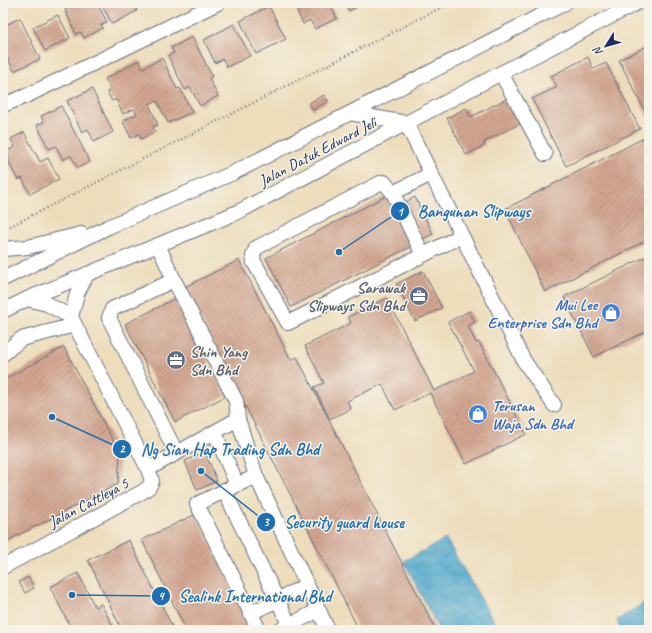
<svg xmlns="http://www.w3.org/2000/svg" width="652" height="633" viewBox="0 0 652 633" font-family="Caveat,sans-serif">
<defs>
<pattern id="water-waves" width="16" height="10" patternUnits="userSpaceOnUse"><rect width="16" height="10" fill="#50a9cd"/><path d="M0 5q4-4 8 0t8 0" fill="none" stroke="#428aaa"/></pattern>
<pattern id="building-hatch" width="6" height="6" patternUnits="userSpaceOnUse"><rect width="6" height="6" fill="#d3a690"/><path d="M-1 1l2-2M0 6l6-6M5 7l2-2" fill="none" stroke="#aa8879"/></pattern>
</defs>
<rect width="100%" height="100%" fill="#f7f3e8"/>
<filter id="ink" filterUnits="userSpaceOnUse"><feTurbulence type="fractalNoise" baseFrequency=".025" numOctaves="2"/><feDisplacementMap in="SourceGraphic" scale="8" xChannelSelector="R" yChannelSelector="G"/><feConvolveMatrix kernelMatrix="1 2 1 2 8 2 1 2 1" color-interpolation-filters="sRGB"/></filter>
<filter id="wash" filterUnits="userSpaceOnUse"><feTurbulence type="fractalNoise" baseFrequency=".012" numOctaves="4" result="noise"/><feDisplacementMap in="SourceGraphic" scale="16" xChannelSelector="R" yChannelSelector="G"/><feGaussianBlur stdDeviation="0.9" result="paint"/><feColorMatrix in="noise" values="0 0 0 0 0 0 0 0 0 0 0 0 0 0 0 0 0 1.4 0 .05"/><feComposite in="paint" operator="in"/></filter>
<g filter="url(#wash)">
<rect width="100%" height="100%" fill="#edddbb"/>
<path fill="url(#water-waves)" stroke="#366c96" d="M446 539 499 630H439L404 561Z
M649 600V630H616L620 628 617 620Z"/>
<g id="blocks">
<path fill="url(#building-hatch)" d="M69 3H97L107 22 101 25 103 28 84 38 81 32 76 34 65 10 71 7Z
M101 3H133L137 11 112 24Z
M293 3H329L337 18 315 29 310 20 303 24Z
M345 3H364L349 11Z
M269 6 286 39 256 54 240 21Z
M58 15 70 38 45 51 33 27Z
M20 18 40 59 14 71 3 49V26Z
M234 24 250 56 227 67 223 59 215 63 204 40Z
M192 37 212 76 209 78 218 96 200 106 190 87 185 90 168 56 174 53 171 48Z
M649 45V119L619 60Z
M588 57 593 69 606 63 640 129 566 166 532 99 557 87 551 76Z
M162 58 177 89 180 88 192 112 168 123 157 101 149 104 158 125 153 127 155 132 141 139 139 134 131 138 123 121 137 114 134 109 123 114 116 99 112 101 107 92 111 90 105 79 139 60 143 68Z
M92 89 113 132 94 142 88 129 82 132 67 101Z
M324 95 328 101 313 110 309 103Z
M510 97 523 122 484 142 485 145 466 155 447 118 466 108 471 117Z
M61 106 90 162 78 168 71 156 63 160 56 146 49 149 37 125 44 122 41 116Z
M24 132 40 162 48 158 59 179 30 194 22 178 18 180 9 163 7 151 15 147 11 139Z
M644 138 649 148V239L545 292 505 209Z
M386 196 412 246 291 307 266 258Z
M415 197 433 234 423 239 405 202Z
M649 255V330L594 357 564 297Z
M239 260 291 360 297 357 436 630H359L185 287Z
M423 271 442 308 415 321 396 284Z
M176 298 226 396 175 422 125 324Z
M387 298 434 391 474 371 448 322 469 311 475 322 468 326 476 343 479 342 526 434 466 464 430 393 395 410 382 384 347 401 351 409 330 419 314 387 324 383 305 346 351 323 348 317Z
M64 347 120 454 118 484 3 543V380Z
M205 452 217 481 197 490 185 461Z
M196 514 253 630H186L142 540Z
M129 540 174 630H122L88 560Z
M78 573 95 607 101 604 115 630H72L50 587Z
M28 577 34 588 25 593 19 582Z"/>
</g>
</g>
<g filter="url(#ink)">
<use href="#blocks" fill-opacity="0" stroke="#646c7f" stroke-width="1"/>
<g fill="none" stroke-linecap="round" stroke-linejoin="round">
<defs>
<path id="minor" d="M501 73 545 154
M3 105 26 96 218 3
M350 113 406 123 524 361 554 405
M431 174 393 193 384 182 380 183 256 248 253 256 254 262 288 323 461 236
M393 193 423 255
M158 245 174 280 236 401 238 419 256 476 328 630
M3 249 28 247 81 234
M3 279 108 227 233 173 565 3
M174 280 112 309 109 318 176 452
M27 299 47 304 71 317
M3 311 27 299 238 212 501 73 637 3
M71 317 77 294 87 274
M3 354 21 339 75 325
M215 433 237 485
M148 469 238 419
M256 476 197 504 259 630
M224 490 292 630
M3 567 142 492 149 487 152 481 148 469 71 317
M251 613 307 585
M280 630 319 610"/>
</defs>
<use href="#minor" stroke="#646c7f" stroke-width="16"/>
<path stroke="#646c7f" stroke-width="2.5" stroke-dasharray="1 3" stroke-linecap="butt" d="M3 230 450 3"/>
<use href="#minor" stroke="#fff" stroke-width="14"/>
</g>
</g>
<defs>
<symbol id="office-disc" viewBox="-11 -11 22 22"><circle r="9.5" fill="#5c6f8a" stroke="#f7f3e8"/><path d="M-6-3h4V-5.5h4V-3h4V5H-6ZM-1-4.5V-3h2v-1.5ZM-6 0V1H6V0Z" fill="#fff"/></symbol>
<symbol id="shop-disc" viewBox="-11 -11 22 22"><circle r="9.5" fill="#3f7fe0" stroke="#f7f3e8"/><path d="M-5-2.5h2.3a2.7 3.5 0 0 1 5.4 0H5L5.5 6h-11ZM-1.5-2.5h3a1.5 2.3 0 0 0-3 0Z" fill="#fff"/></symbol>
</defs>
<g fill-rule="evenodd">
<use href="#office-disc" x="408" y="285" width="22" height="22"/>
<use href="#shop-disc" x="600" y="302" width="22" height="22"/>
<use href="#office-disc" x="165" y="349" width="22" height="22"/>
<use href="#shop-disc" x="467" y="403" width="22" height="22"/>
</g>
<g text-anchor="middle" stroke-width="3" stroke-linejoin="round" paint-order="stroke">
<g font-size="16" fill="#1b2f5e" stroke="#f7f3e8">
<text transform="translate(317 151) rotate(-28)" y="6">Jalan Datuk Edward Jeli</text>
<text transform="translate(88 502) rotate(-28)" y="6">Jalan Cattleya 5</text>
</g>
<g font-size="16" font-weight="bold" fill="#4e5e75" stroke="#f7f3e8" text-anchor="end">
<text x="405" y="293">Sarawak<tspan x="405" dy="18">Slipways Sdn Bhd</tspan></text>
<text x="190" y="357" text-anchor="start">Shin Yang<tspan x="190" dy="18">Sdn Bhd</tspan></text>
</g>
<g font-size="16" font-weight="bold" fill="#366cbe" stroke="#f7f3e8" text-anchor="end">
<text x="597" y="310">Mui Lee<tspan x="597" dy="18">Enterprise Sdn Bhd</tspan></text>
<text x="492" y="411" text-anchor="start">Terusan<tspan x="492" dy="18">Waja Sdn Bhd</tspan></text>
</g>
</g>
<path fill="none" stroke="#1f6fb2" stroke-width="1.5" d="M339 252L400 211M52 417L122 449M201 471L266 522M72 595L161 596"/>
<g fill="#1f6fb2" stroke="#f7f3e8" stroke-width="1.5">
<circle cx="339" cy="252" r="4"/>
<circle cx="52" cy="417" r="4"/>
<circle cx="201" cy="471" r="4"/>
<circle cx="72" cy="595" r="4"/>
<circle cx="400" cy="211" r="10"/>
<circle cx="122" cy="449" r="10"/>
<circle cx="266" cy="522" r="10"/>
<circle cx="161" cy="596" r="10"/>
</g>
<g font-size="12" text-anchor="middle" font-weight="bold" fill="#fff">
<text x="400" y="216">1</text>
<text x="122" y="453">2</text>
<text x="266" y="526">3</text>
<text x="161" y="600">4</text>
</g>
<g font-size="17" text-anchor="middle" font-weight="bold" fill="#1f6fb2" stroke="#f7f3e8" stroke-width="3" stroke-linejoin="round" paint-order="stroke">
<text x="474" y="217">Bangunan Slipways</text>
<text x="230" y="455">Ng Sian Hap Trading Sdn Bhd</text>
<text x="344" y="528">Security guard house</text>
<text x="255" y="602">Sealink International Bhd</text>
</g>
<rect width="652" height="633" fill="none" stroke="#f7f3e8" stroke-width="16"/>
<g transform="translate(606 46) rotate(233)" stroke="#f7f3e8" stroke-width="3" paint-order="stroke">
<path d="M0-3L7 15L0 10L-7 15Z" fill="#1b2f5e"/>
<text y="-6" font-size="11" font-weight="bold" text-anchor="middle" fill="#1b2f5e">N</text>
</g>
</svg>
